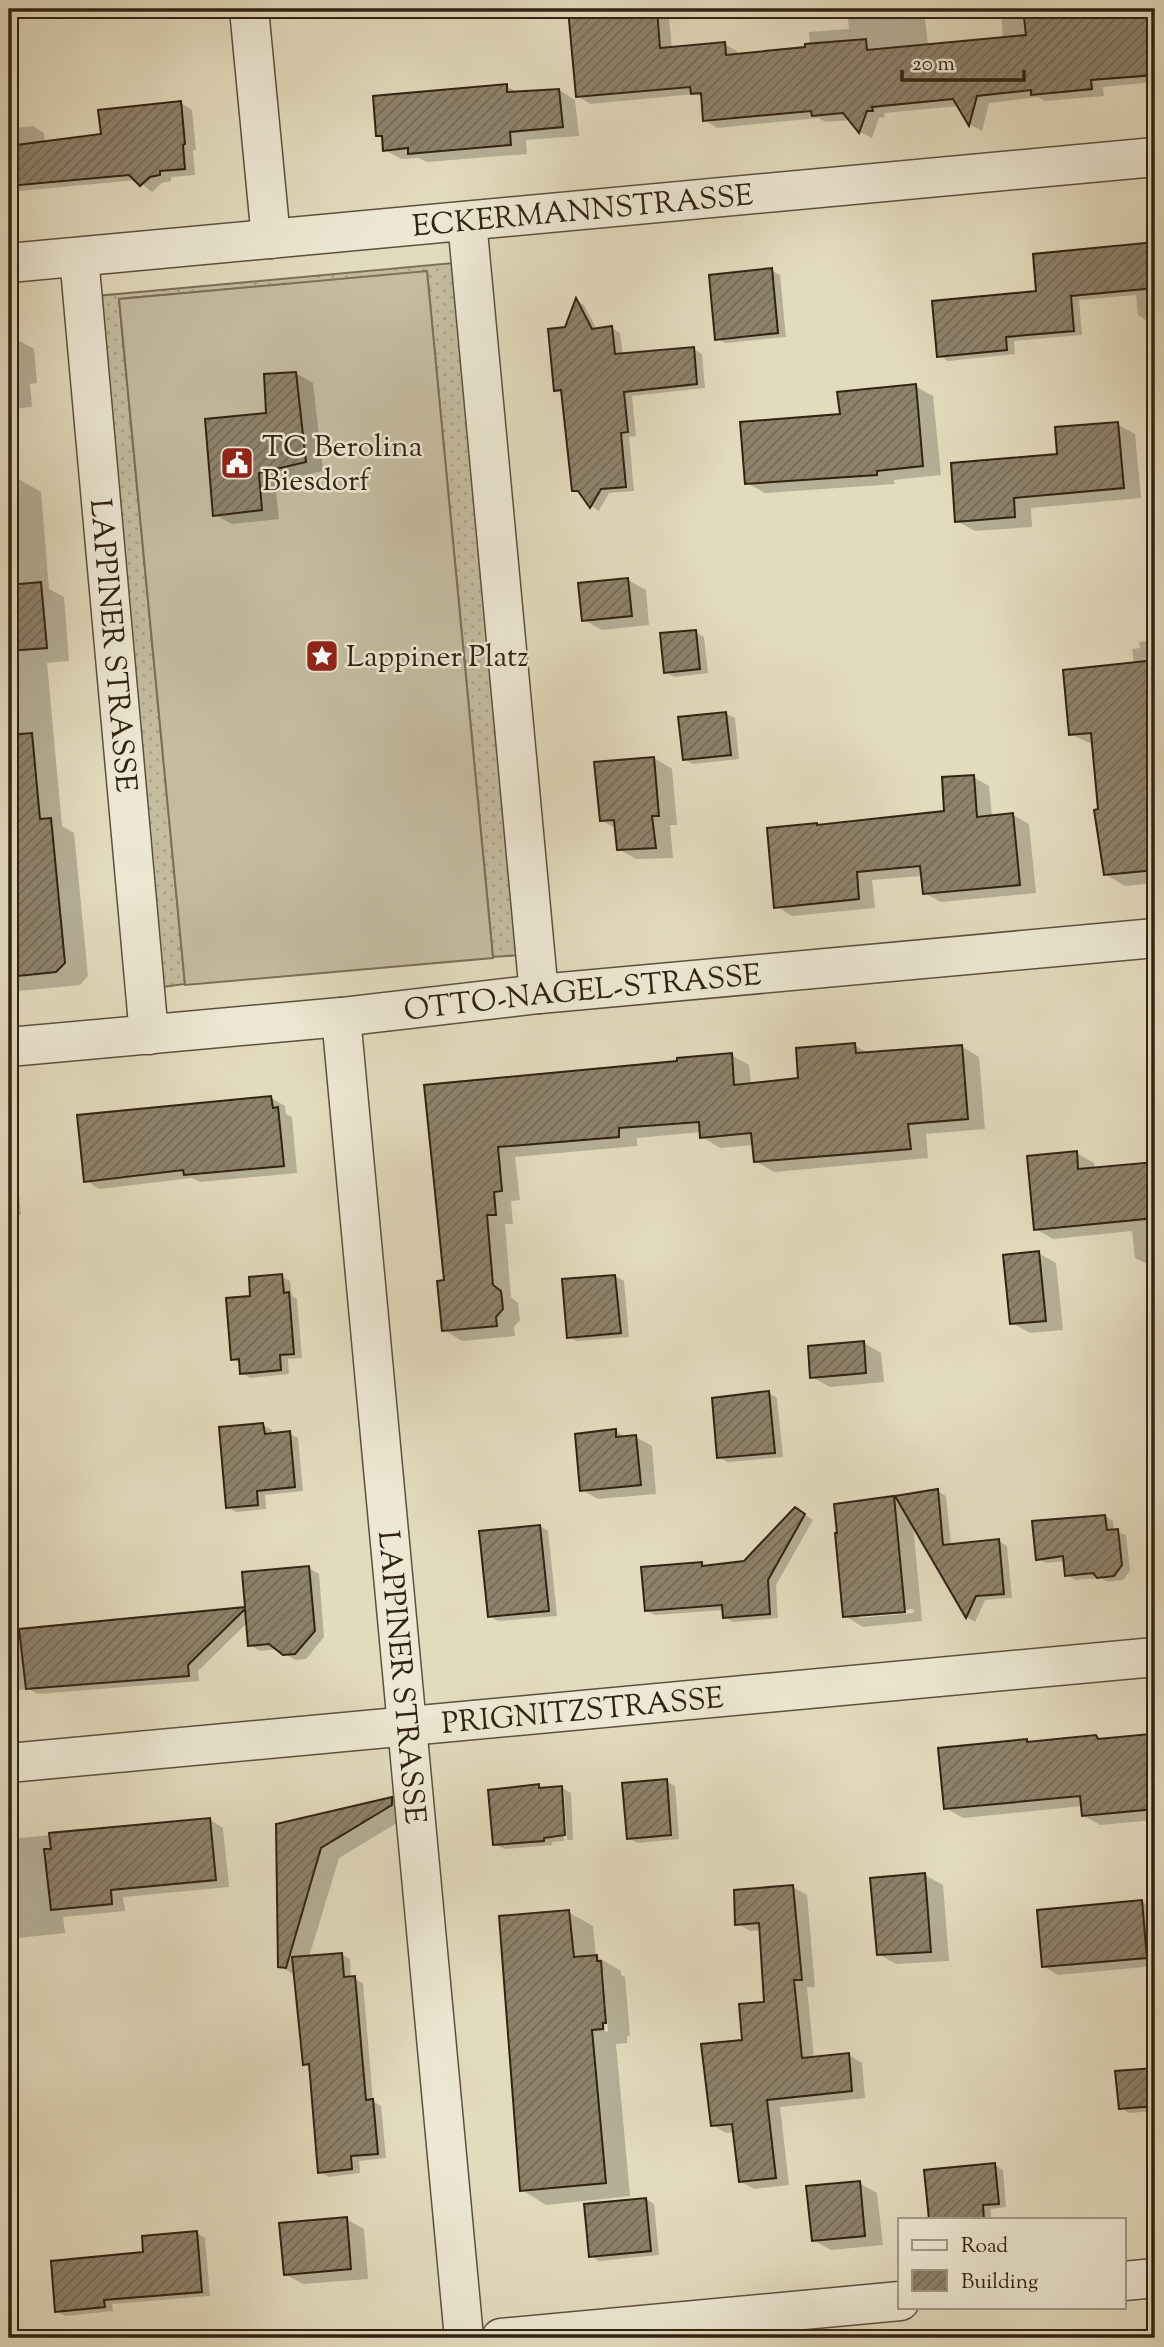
<svg xmlns="http://www.w3.org/2000/svg" width="1164" height="2347" viewBox="0 0 1164 2347" font-family="'Sorts Mill Goudy',serif">
<defs>
<pattern id="grass-dots" width="8" height="8" patternUnits="userSpaceOnUse" patternTransform="scale(1.75)"><rect width="8" height="8" fill="#c5bca0"/><path d="M2 2h.1M6 6h.1" fill="none" stroke="#aaa189" stroke-width="1.8" stroke-linecap="round"/></pattern>
<pattern id="building-hatch" width="6" height="6" patternUnits="userSpaceOnUse" patternTransform="scale(1.75)"><rect width="6" height="6" fill="#8e826b"/><path d="M-1 1l2-2M0 6l6-6M5 7l2-2" fill="none" stroke="#756a57"/></pattern>
</defs>
<rect width="100%" height="100%" fill="#e3dbbd"/>
<filter id="stains"><feTurbulence type="fractalNoise" baseFrequency=".00286" numOctaves="4"/><feColorMatrix values="0 0 0 0 .2 0 0 0 0 .09 0 0 0 0 .02 0 0 0 .5 -.17"/></filter>
<radialGradient id="worn" r=".72"><stop offset=".6" stop-color="#630" stop-opacity="0"/><stop offset="1" stop-color="#630" stop-opacity=".3"/></radialGradient>
<path fill="url(#grass-dots)" stroke="#7c6f5a" stroke-width="2" d="M453 263 520 955 493 957 427 272 119 299 185 984 154 988 96 296Z"/>
<path fill="#c5bca0" stroke="#7c6f5a" stroke-width="2" d="M427 271 493 958 185 985 119 299Z"/>
<path fill="#0003" fill-rule="evenodd" d="M569 9H668L672 48 724 44 737 51V56L807 49 810 46 809 32 849 29 847 9H924L928 46 1003 39 1001 9H1051L1057 12V16L1155 9V82L1103 87 1104 96 1045 101 1038 97 989 103 982 131 971 125 959 106 884 113 885 117 879 118 872 138 860 132 851 120 826 122 818 118 717 128 705 120 703 98 695 94 590 104 578 96Z
M506 86 519 93 559 90 575 100 579 136 526 140 527 154 427 162 419 158 401 159 385 150 384 139 378 135Z
M181 103 192 110 196 150H193L195 175 171 177V181L162 183 152 192 137 180 9 192V129L33 126 44 133 45 143 103 136Z
M1155 243V319L1146 320 1138 315 1136 295 1079 300 1082 335 1014 341 1015 354 948 361 939 356 1038 292 1035 255Z
M771 270 780 275 786 337 725 343 716 338Z
M576 300 584 305 597 330 612 328 620 333 623 355 694 349 702 354 705 388 632 396 636 436 629 437 634 491 609 493 599 511 591 506 583 495 573 490 562 394 556 390 566 328Z
M9 335 34 349 37 383 30 384 32 407 12 409 15 426H9Z
M296 373 313 383 323 471 275 482 279 519 232 524 215 515 268 415Z
M915 386 933 396 941 475 894 480 895 484 765 493 747 483 841 415Z
M1117 424 1135 434 1141 498 1031 508 1032 527 975 531 957 521 1059 455Z
M17 478 41 492 49 589 64 597 69 661 47 663 62 826 74 833 88 976 80 985 9 992V479Z
M628 580 646 590 649 625 602 630 584 620Z
M695 632 704 637 708 673 674 677 666 672Z
M1155 640V883L1125 886 1105 874 1094 745 1070 734 1134 664 1132 649 1140 648 1139 642Z
M726 714 735 718 739 759 693 764 684 759Z
M654 758 672 769 677 825H670L673 858 636 859 618 849 617 829 601 820Z
M973 777 989 786 992 817 1013 815 1029 824 1036 893 941 902 924 893 922 876 872 880 875 908 792 916 776 906 817 825 946 813Z
M854 1045 870 1054 961 1046 979 1057 985 1129 926 1134 928 1158 774 1172 755 1161 754 1145 720 1148 702 1137V1132L637 1138V1146L515 1157 520 1200 511 1201 513 1224H505L511 1297 518 1303 520 1320 514 1327 515 1336 462 1341 444 1330 446 1282 426 1087 679 1062 731 1055 749 1065 751 1085 800 1080Z
M271 1098 285 1106 286 1114 292 1117 297 1173 200 1182 192 1178 99 1189 85 1180Z
M9 1141 14 1144 21 1215 9 1216Z
M1076 1153 1094 1163 1095 1169 1155 1164V1268L1135 1258 1132 1231 1053 1239 1036 1229Z
M1038 1253 1056 1263 1063 1330 1030 1333 1012 1323Z
M281 1276 290 1281 292 1296 297 1299 302 1358 288 1359 289 1374 250 1378 242 1373 241 1364 232 1359 252 1298Z
M615 1276 624 1281 629 1337 577 1341 568 1337Z
M864 1343 881 1353 884 1382 830 1387 812 1377Z
M769 1393 777 1398 783 1457 728 1462 719 1457Z
M263 1425 272 1430V1435L289 1433 298 1438 303 1491 265 1495 266 1509 236 1512 228 1507Z
M616 1431 627 1438 636 1437 652 1446 656 1494 598 1499 582 1490Z
M937 1491 946 1496 951 1546 999 1541 1007 1546 1012 1598 985 1600 975 1622 967 1617 913 1524 922 1621 863 1627 845 1616 894 1497 900 1501ZM913 1609 914 1613 859 1618V1614Z
M804 1514 813 1520 776 1585 778 1618 733 1622 725 1617 724 1610 655 1615 646 1610 701 1564 707 1567 745 1562Z
M1105 1516 1113 1521 1114 1531 1126 1535 1130 1571 1123 1580 1108 1582 1101 1578 1076 1580 1067 1575 1066 1561 1046 1563 1037 1558Z
M540 1526 548 1531 557 1616 498 1621 489 1616Z
M309 1568 319 1574 324 1637 306 1659 295 1660 278 1649 260 1651 250 1645 248 1622 198 1671 199 1681 38 1694 29 1689 9 1691V1631L247 1609Z
M1096 1736 1103 1740 1150 1736 1155 1739V1820L1100 1825 1083 1815 1082 1806 963 1818 946 1808Z
M666 1781 675 1786 679 1839 637 1843 629 1838Z
M538 1786 544 1789 562 1788 571 1793 573 1840H567L564 1791H561L564 1841 552 1842V1845L504 1849 495 1844Z
M391 1799 409 1809 410 1815 339 1858 309 1957 341 1954 350 1959 351 1978 363 1983 373 2101 381 2106 386 2158 359 2161 360 2173 329 2177 320 2172 311 2067 305 2064 295 1975 279 1966 278 1825Z
M210 1820 223 1828 229 1887 123 1897 125 1911 63 1917 65 1933 9 1939V1839Z
M925 1875 943 1885 949 1961 896 1964 878 1954Z
M793 1887 807 1895 815 1987H807L814 2059 849 2055 862 2063 865 2098 780 2107 789 2185 754 2189 740 2181 735 2132 726 2133 713 2125 744 2041 766 2004 762 1930 750 1931 737 1923Z
M1142 1902 1155 1909V1966L1058 1975 1043 1966Z
M568 1912 593 1926 596 1956 621 1971V1975L625 1977 630 2036H627V2043L616 2044 630 2196 546 2205 522 2190ZM600 1970H603L608 2031 605 2032Z
M1155 2070V2111L1129 2113 1121 2108 1117 2073Z
M995 2165 1003 2170 1006 2207 991 2209V2219H930L925 2171Z
M859 2183 877 2193 883 2245 831 2250 813 2240Z
M646 2199 654 2204 659 2255 599 2261 591 2256Z
M346 2219 364 2229 368 2279 303 2284 285 2274Z
M197 2233 205 2238 210 2296 112 2304 113 2311 65 2316 56 2311 145 2254Z"/>
<path fill="url(#building-hatch)" stroke="#322213" stroke-width="2" d="M568 9H657L660 48 725 42 726 55 805 47V44L866 39 867 50 1026 35 1024 18 1123 9H1155V75L1091 80 1092 89 1031 95V90L977 96 969 126 953 99 872 107 873 111H867L859 133 843 113 812 116 811 111 703 121 701 93 691 94 690 87 576 97Z
M507 84V92L559 89 563 127 510 132 511 145 408 154V148L383 151 382 136H376L373 96Z
M181 101 185 144 183 145 185 169 160 171V175L150 177 140 186 129 175 9 186V146L101 134 98 110Z
M1155 242V288L1071 296 1074 331 1006 337 1007 350 937 357 932 301 1036 291 1033 254Z
M772 268 778 333 715 340 709 275Z
M576 298 592 329 612 326 615 354 694 347 697 384 624 392 628 432 621 433 626 487 601 489 590 508 578 491H572L561 390 554 391 548 329 565 327Z
M296 372 306 462 259 473 262 510 213 516 205 419 266 413 264 374Z
M916 384 923 466 877 471V475L745 484 740 422 840 414 837 392Z
M1118 422 1124 488 1014 498 1015 517 955 522 951 463 1057 454 1055 427Z
M628 578 632 616 582 621 578 583Z
M41 582 47 648 9 651V585Z
M696 630 700 669 664 673 660 633Z
M1155 660V870L1104 875 1094 810 1098 809 1091 733 1069 735 1063 670Z
M726 712 731 755 683 760 678 717Z
M32 733 40 819 51 818 65 963 56 972 9 977V735Z
M654 757 659 816H652L656 848 617 850 614 820 600 821 594 762Z
M974 775 977 817 1013 813 1020 885 923 894 920 866 857 872 859 899 774 908 767 828 817 823V825L944 811 942 777Z
M855 1043 856 1053 962 1045 968 1119 908 1124 911 1149 754 1162 751 1133 700 1138 699 1122 619 1128V1137L498 1147 502 1191 494 1192 496 1215H487L493 1285 501 1291 503 1309 496 1317 497 1326 442 1331 437 1281 444 1280 424 1085 677 1061V1058L732 1053 734 1085 798 1078 796 1048Z
M271 1096 273 1108 278 1107 284 1166 184 1175 183 1170 84 1182 77 1115Z
M1077 1151 1078 1169 1155 1162V1218L1034 1230 1027 1156Z
M1039 1251 1046 1321 1010 1324 1003 1255Z
M282 1274 284 1293 289 1292 294 1354 280 1355 281 1370 240 1374 239 1359 231 1360 226 1298 250 1296 249 1277Z
M615 1275 621 1333 567 1338 562 1279Z
M864 1341 866 1373 810 1378 808 1346Z
M769 1391 775 1453 717 1458 712 1398Z
M263 1423 265 1434 290 1431 295 1487 257 1491 258 1505 226 1508 219 1427Z
M616 1429V1437L636 1435 641 1485 580 1491 575 1434Z
M938 1489 943 1545 999 1539 1004 1594 976 1596 966 1618 895 1496Z
M894 1496 905 1612 843 1617 835 1533H837L834 1504Z
M795 1507 805 1514 768 1580 770 1614 723 1618 722 1605 645 1611 641 1567 702 1562V1566L744 1561Z
M1105 1515 1107 1530 1118 1529 1122 1565 1114 1576 1097 1578 1093 1573 1065 1576 1063 1556 1036 1560 1032 1521Z
M540 1525 549 1611 488 1617 479 1531Z
M309 1566 315 1631 295 1654 283 1655 269 1644 248 1646 245 1609 188 1665 189 1676 26 1689 19 1629 245 1607 242 1572Z
M1150 1734V1738L1155 1737V1809L1082 1816 1080 1796 944 1809 938 1748 1027 1739V1742L1096 1735 1098 1739Z
M667 1779 671 1835 627 1839 622 1783Z
M539 1784V1788L562 1786 565 1835 544 1838V1841L493 1845 488 1790Z
M392 1797V1805L321 1848 286 1968 278 1967 276 1824Z
M210 1818 216 1880 111 1890 112 1904 51 1910 44 1849H51L49 1833Z
M925 1873 931 1952 877 1955 870 1878Z
M793 1885 802 1980H794L802 2058 849 2053 852 2091 767 2100 776 2178 739 2182 732 2124 711 2126 701 2044 742 2040 739 2004 764 2002 759 1923 735 1925 734 1890Z
M1142 1900 1147 1958 1042 1967 1037 1910Z
M569 1910 574 1957 597 1955V1961H601L606 2023H603V2029L592 2030 606 2183 520 2191 499 1916Z
M342 1953 344 1977 355 1976 366 2100 373 2099 378 2154 351 2156 352 2169 318 2173 309 2064 303 2065 292 1957Z
M1155 2068V2106L1119 2109 1115 2071Z
M995 2163 999 2204 983 2205 984 2219H929L924 2170Z
M860 2181 865 2236 812 2241 806 2186Z
M646 2198 651 2251 589 2257 584 2204Z
M347 2217 351 2269 284 2275 279 2223Z
M197 2231 202 2292 104 2300 105 2307 55 2312 51 2261 143 2252 142 2236Z"/>
<g fill="none" stroke-linecap="round" stroke-linejoin="round">
<defs>
<g id="minor">
<path d="M249 9 271 239"/>
<path d="M467 221 539 994"/>
<path id="s1" d="M79 257 149 1035"/>
<path id="s2" d="M9 263 1155 157"/>
<path id="s3" d="M341 1017 464 2338"/>
<path id="s4" d="M9 1047 341 1017 539 994 1155 938"/>
<path id="s5" d="M9 1763 1155 1657"/>
<path d="M1124 2281 1155 2278"/>
<path d="M501 2338 900 2301"/>
</g>
</defs>
<use href="#minor" stroke="#5e503e" stroke-width="41"/>
<use href="#minor" stroke="#ede8d4" stroke-width="38"/>
</g>
<defs>
<symbol id="civic-square" viewBox="-11 -11 22 22"><rect x="-9" y="-9" width="18" height="18" rx="4" fill="#8f2418" stroke="#ede8d4"/><path d="M-.6-6.5H3V-4.5H.6V-3L4-1V1h2V6H-6V1h2V-1L-.6-3ZM-1.2 2.5V6h2.4V2.5Z" fill="#fff"/></symbol>
<symbol id="sight-square" viewBox="-11 -11 22 22"><rect x="-9" y="-9" width="18" height="18" rx="4" fill="#8f2418" stroke="#ede8d4"/><path d="M0-6L1.8-2.2L6-1.7L2.9 1.2L3.7 5.4L0 3.3L-3.7 5.4L-2.9 1.2L-6-1.7L-1.8-2.2Z" fill="#fff"/></symbol>
</defs>
<g fill-rule="evenodd">
<use href="#civic-square" x="218" y="444" width="38" height="38"/>
<use href="#sight-square" x="303" y="637" width="38" height="38"/>
</g>
<g text-anchor="middle" stroke-width="5" stroke-linejoin="round" paint-order="stroke">
<g font-size="30" fill="#322213" stroke="#ede8d4">
<text dy="10" stroke="none"><textPath href="#s2" startOffset="576">ECKERMANNSTRASSE</textPath></text>
<text dy="10" stroke="none"><textPath href="#s1" startOffset="390">LAPPINER STRASSE</textPath></text>
<text dy="10" stroke="none"><textPath href="#s4" startOffset="576">OTTO-NAGEL-STRASSE</textPath></text>
<text dy="10" stroke="none"><textPath href="#s3" startOffset="663">LAPPINER STRASSE</textPath></text>
<text dy="10" stroke="none"><textPath href="#s5" startOffset="576">PRIGNITZSTRASSE</textPath></text>
</g>
<g font-size="30" fill="#322213" stroke="#ede8d4" text-anchor="start">
<text x="262" y="456">TC Berolina<tspan x="262" dy="34">Biesdorf</tspan></text>
<text x="346" y="666">Lappiner Platz</text>
</g>
</g>
<rect width="1164" height="2347" fill="none" stroke="#e3dbbd" stroke-width="35"/>
<rect x="10" y="10" width="1143" height="2326" fill="none" stroke="#322213" stroke-width="3.5"/>
<rect x="18" y="18" width="1129" height="2312" fill="none" stroke="#322213" stroke-width="2"/>
<rect x="898" y="2218" width="228" height="91" fill="#ede8d4" stroke="#a29987" stroke-width="2"/>
<rect x="912" y="2240" width="35" height="10" fill="#ede8d4" stroke="#a29987" stroke-width="2"/>
<text x="961" y="2252" font-size="21" fill="#322213">Road</text>
<rect x="912" y="2270" width="35" height="21" fill="url(#building-hatch)" stroke="#a29987" stroke-width="2"/>
<text x="961" y="2288" font-size="21" fill="#322213">Building</text>
<path d="M902 70v10h122v-10" fill="none" stroke="#322213" stroke-width="3.5"/>
<text x="912" y="70" font-size="21" fill="#322213" stroke="#ede8d4" stroke-width="5" paint-order="stroke">20 m</text>
<rect width="100%" height="100%" filter="url(#stains)"/>
<rect width="100%" height="100%" fill="url(#worn)"/>
</svg>
